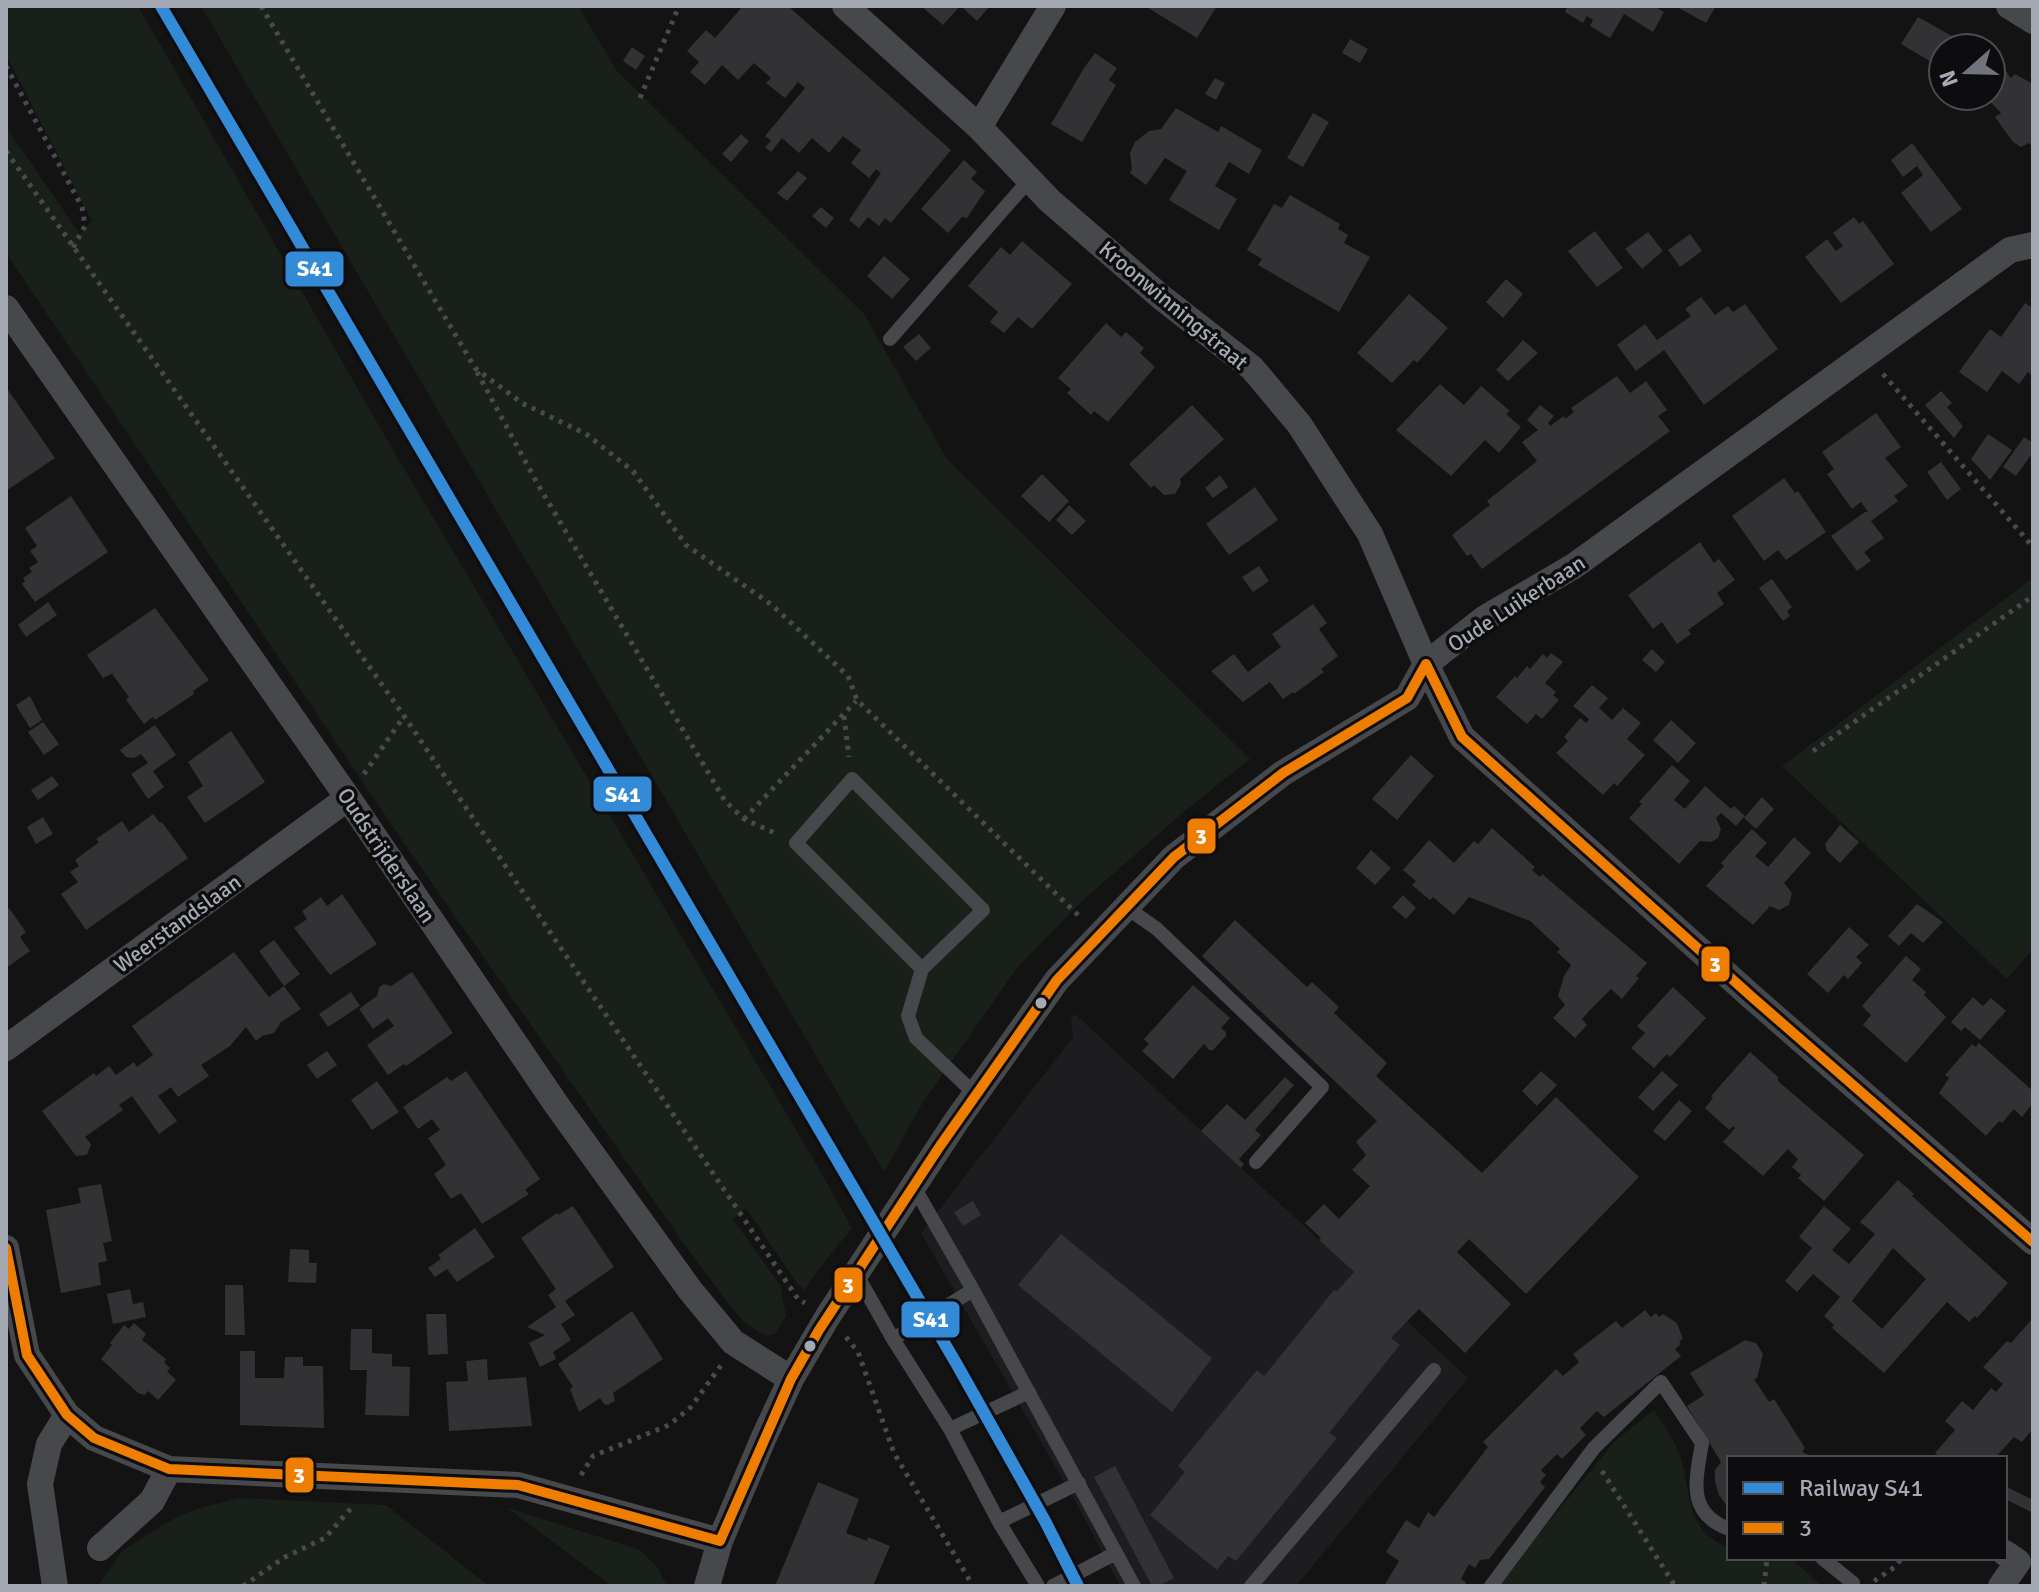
<svg xmlns="http://www.w3.org/2000/svg" width="2039" height="1592" viewBox="0 0 2039 1592" font-family="Signika,sans-serif">
<rect width="100%" height="100%" fill="#131313"/>
<path fill="#1d1d1f" d="M1075 1014 1468 1378 1296 1586H1120L1079 1508 921 1233 1073 1037 1071 1018Z"/>
<path fill="#19201a" d="M6 6H138L386 438 811 1155 852 1228 812 1278 805 1290 798 1285 746 1208 733 1219 780 1285 786 1316 775 1334 765 1336 744 1322 727 1302 680 1238 406 846 6 253V127L80 234 92 221 6 55Z
M201 6H578L617 71 864 314 947 459 1250 759 1186 810 1080 903 1017 968 923 1102 884 1172Z
M2033 578V949L2007 979 1782 766Z
M1654 1410C1664 1426 1676 1441 1681 1459 1692 1496 1685 1530 1729 1548V1558H1791L1822 1586H1496L1615 1441Z
M239 1498 386 1505 489 1586H98L121 1552 158 1528 177 1517 200 1508Z
M506 1507 640 1550 657 1567 667 1586H612Z"/>
<path fill="#323234" fill-rule="evenodd" d="M743 6H788L951 150 891 223 885 218 879 226 868 217 859 228 849 220 881 173 876 169 869 178 851 163 861 150 843 136 829 153 812 138 799 153 782 138 771 152 765 147 771 141 765 136 805 88 798 82 785 98 766 83 771 78 754 63 738 80 722 65 705 85 690 72 699 62 687 51 706 30 715 38Z
M921 6H960L943 25Z
M961 6H990L977 21Z
M1145 6H1217L1197 38Z
M1568 6H1654L1664 12 1653 32 1624 14 1610 38 1590 26 1593 20 1587 16 1583 23 1565 12Z
M1681 6H1716L1706 23 1679 8Z
M1918 17 1968 45 1967 48H1943V69L1901 44Z
M1350 39 1368 49 1360 63 1342 53Z
M632 47 645 56 636 70 623 61Z
M1095 53 1117 68 1109 80 1116 85 1082 142 1051 124 1084 68Z
M1991 60 2001 65 2011 78 2015 74 2033 84V147L2029 143 2021 147 2013 142 1995 117 2001 113 1985 96H1991Z
M1215 78 1225 83 1216 100 1205 94Z
M1176 108 1218 132 1221 126 1262 150 1249 174 1229 162 1215 186 1237 199 1219 230 1169 200 1187 171 1180 167 1165 158 1146 185 1130 173 1132 169 1130 153 1135 142 1149 131 1161 129Z
M1313 113 1329 122 1303 167 1287 158Z
M741 134 749 141 731 162 722 154Z
M1912 143 1962 209 1931 232 1901 193 1923 175 1917 166 1903 177 1891 160Z
M964 160 977 172 971 179 985 191 967 218 962 217 948 233 921 209Z
M798 171 807 178 787 201 777 193Z
M1290 195 1340 224 1338 229 1348 235 1344 243 1370 257 1339 312 1258 265 1262 259 1247 250 1274 204 1282 208Z
M821 207 834 218 826 228 812 216Z
M1854 217 1859 224 1863 221 1894 264 1841 303 1805 257 1827 239 1836 251 1843 246 1833 233Z
M1595 231 1623 268 1597 287 1568 251Z
M1648 232 1663 251 1642 269 1625 249Z
M1690 234 1702 251 1680 267 1668 250Z
M1022 241 1072 284 1032 329 1018 317 1004 333 990 322 998 312 968 286 1001 247 1010 255Z
M884 256 910 279 892 299 867 276Z
M1506 279 1523 294 1503 318 1486 302Z
M1409 294 1448 328 1417 363 1414 360 1392 383 1357 353Z
M1701 297 1715 315 1728 306 1733 312 1745 304 1778 349 1704 405 1664 350 1636 371 1617 345 1645 324 1657 340 1691 316 1685 309Z
M2025 303 2033 308V376L2028 372 2019 384 2002 371 1987 392 1959 372 1990 329 2001 337Z
M1106 323 1121 337 1126 332 1144 348 1140 353 1155 367 1108 422 1094 411 1091 415 1067 393 1071 389 1058 378Z
M919 334 931 348 916 361 903 347Z
M1523 340 1538 353 1508 381 1496 370Z
M1617 376 1630 393 1646 381 1667 410 1658 416 1670 431 1482 569 1471 554 1467 556 1452 535 1490 505 1487 501 1537 461 1522 442 1538 430 1527 420 1540 405 1554 416 1548 423 1550 426 1564 416 1565 419 1574 412 1571 408Z
M1440 384 1464 405 1481 386 1510 411 1506 414 1521 427 1499 453 1485 440 1451 476 1396 430Z
M6 387 55 458 6 491Z
M1941 391 1952 403 1947 407 1963 426 1954 438 1925 405Z
M1192 405 1224 439 1180 479 1181 484 1175 494 1164 495 1154 485 1151 488 1129 464Z
M1876 413 1901 447 1885 458 1908 486 1894 496 1898 501 1871 521 1884 538 1864 552 1871 561 1857 571 1831 536 1865 512H1868L1861 502 1852 509 1827 474 1834 469 1822 452Z
M1988 434 2012 450 1990 480 1971 459Z
M2024 437 2033 443V452L2016 476 2003 467Z
M1941 462 1961 489 1947 500 1927 472Z
M1042 474 1069 501 1049 522 1021 496Z
M1220 475 1228 487 1213 498 1205 488Z
M1784 478 1795 493 1798 491 1826 532 1786 560 1778 550 1764 561 1732 516Z
M1255 487 1278 520 1229 555 1206 524Z
M71 496 108 552 35 602 22 584 25 581 23 578 32 572 29 568 38 562 30 551 37 546 25 528Z
M1069 505 1086 521 1072 535 1056 520Z
M1700 542 1714 563 1719 559 1735 580 1717 593 1724 604 1688 630 1691 634 1677 644 1662 622 1653 629 1628 595Z
M1259 566 1269 581 1253 592 1242 577Z
M1772 579 1792 607 1787 611 1790 616 1783 621 1759 588Z
M48 602 57 615 26 637 18 625Z
M1313 604 1327 623 1319 629 1338 656 1321 669 1324 672 1294 694 1293 692 1283 699 1270 682 1243 702 1211 671 1234 654 1248 672 1281 647 1272 634Z
M155 608 209 680 193 691 194 694 155 720 153 717 144 724 126 700 129 697 112 674 115 672 103 678 87 655Z
M1652 649 1665 662 1656 672 1642 660Z
M1551 653 1563 662 1545 683 1556 692 1553 695 1559 700 1542 719 1536 714 1527 724 1496 697 1515 676 1517 678 1527 666 1530 669 1543 654 1547 658Z
M1592 685 1608 698 1599 708 1612 720 1623 708 1641 723 1627 739 1645 755 1617 786 1614 783 1603 795 1556 753 1568 741 1564 737 1580 718 1586 723 1589 719 1573 706Z
M30 696 42 720 30 728 16 705Z
M1671 720 1696 743 1678 763 1653 740Z
M43 722 59 744 44 755 28 732Z
M155 725 176 755 153 771 164 787 148 799 131 774 148 763 141 754 134 758 126 757 120 750Z
M231 731 265 782 205 823 187 797 203 786 188 762Z
M1411 755 1434 776 1397 820 1372 799Z
M1672 765 1690 781 1674 800 1685 809 1705 786 1731 809 1734 806 1745 816 1736 826 1721 813 1716 818 1721 829 1718 838 1711 842 1700 841 1679 864 1629 818 1642 804 1639 802Z
M52 776 59 785 38 800 31 790Z
M1762 797 1774 809 1756 829 1744 818Z
M153 814 160 823 162 822 188 858 86 930 61 894 78 882 70 872 79 866 75 860 99 842 96 839 122 821 129 832Z
M43 817 53 834 36 844 27 827Z
M1840 825 1859 842 1840 863 1827 851 1825 844Z
M1492 828 1535 867 1532 870 1540 877 1542 874 1647 963 1636 976 1639 978 1622 999 1611 989 1590 1010 1582 1019 1587 1025 1575 1038 1553 1018 1565 1005 1558 996 1564 976 1571 965 1557 952 1560 949 1530 921 1469 897 1454 915 1433 897 1430 900 1412 885 1416 881 1403 870 1429 840 1454 863 1474 841 1478 844Z
M1752 829 1767 843 1755 856 1768 867 1794 837 1811 853 1784 883 1792 893 1789 905 1779 910 1770 906 1753 925 1706 886 1724 866 1721 863Z
M1371 850 1391 868 1375 885 1356 868Z
M342 894 377 944 330 975 294 928 307 919 302 911 321 897 327 906Z
M1403 895 1416 908 1406 919 1392 907Z
M1917 904 1943 922 1923 943 1911 933 1899 946 1888 936Z
M9 908 26 932 20 937 30 951 6 968V911Z
M1235 920 1307 987 1312 982 1339 1007 1334 1013 1387 1063 1376 1076 1482 1173 1556 1097 1639 1177 1526 1294 1469 1239 1457 1252 1511 1304 1465 1353 1419 1309 1391 1338 1400 1345 1329 1433 1337 1438 1236 1561 1228 1556 1217 1570 1150 1515 1185 1472 1178 1466 1257 1370 1264 1376 1334 1290 1336 1292 1354 1272 1319 1240 1321 1238 1305 1223 1324 1204 1339 1219 1370 1186 1352 1170 1366 1155 1356 1142 1377 1121 1202 956Z
M1849 927 1869 945 1856 957 1862 963 1848 979 1844 975 1828 993 1807 974Z
M274 940 300 974 284 986 259 951Z
M234 952 269 997 284 986 301 1009 281 1022 274 1033 262 1036 256 1041 246 1027 230 1046 201 1065 209 1076 178 1097 171 1087 158 1096 177 1121 159 1134 132 1096 119 1105 123 1110 85 1137 91 1144 87 1155 76 1156 42 1111 94 1073 96 1076 109 1066 116 1075 134 1062 137 1067 153 1055 132 1026Z
M1906 956 1921 969 1912 980 1926 992 1924 995 1946 1017 1906 1063 1863 1025 1871 1015 1862 1006Z
M412 972 453 1033 406 1066 404 1064 388 1075 367 1045 394 1026 388 1018 373 1029 359 1009 377 996 379 987 384 984 391 986Z
M1193 985 1230 1018 1221 1028 1226 1032V1036L1213 1050H1209L1204 1044 1173 1079 1142 1051 1149 1044 1144 1039Z
M1673 987 1706 1018 1670 1057 1667 1054 1654 1068 1631 1048 1645 1033 1637 1026Z
M351 992 360 1006 328 1027 319 1014Z
M1973 997 1983 1006 1991 998 2006 1011 1980 1040 1965 1027 1961 1031 1951 1022Z
M1979 1043 2033 1091V1103L2022 1117 2014 1109 2002 1123 1999 1121 1986 1136 1939 1093 1949 1078 1945 1075 1972 1044 1976 1047Z
M327 1051 337 1065 317 1079 307 1065Z
M1750 1052 1778 1077V1081L1864 1155 1824 1201 1798 1178 1801 1175 1792 1167 1798 1159 1788 1149 1763 1176 1723 1142 1735 1128 1733 1126 1729 1130 1705 1108 1713 1098 1711 1096Z
M466 1071 540 1179 525 1190 529 1194 482 1224 461 1193 451 1199 434 1174 446 1165 428 1138 440 1130 432 1119 418 1129 403 1107 447 1077 451 1081Z
M1541 1071 1557 1085 1537 1106 1522 1091Z
M1662 1071 1678 1085 1653 1111 1638 1097Z
M1285 1077 1294 1085 1255 1130 1261 1135 1239 1159 1244 1164 1241 1168 1201 1131 1227 1104 1245 1120Z
M377 1081 399 1112 372 1130 351 1100Z
M1679 1100 1692 1111 1665 1141 1653 1131Z
M1898 1180 1914 1194 1912 1196 2008 1283 1977 1318 1975 1316 1969 1322 1947 1302 1884 1373 1832 1328 1834 1325 1824 1316 1840 1297 1813 1274 1797 1292 1785 1281 1812 1248 1799 1237 1824 1206 1851 1229 1832 1250 1849 1264 1875 1234 1860 1222ZM1893 1248 1926 1279 1882 1329 1852 1301Z
M101 1184 112 1241 103 1243 107 1261 98 1263 101 1285 61 1293 46 1210 81 1203 78 1188Z
M973 1201 981 1215 963 1226 954 1212Z
M573 1206 614 1267 565 1301 575 1315 561 1324 571 1340 553 1352 556 1359 540 1367 529 1343 545 1335 527 1327 556 1307 548 1295 556 1289 521 1238 557 1213 558 1215Z
M475 1228 495 1257 457 1282 447 1269 435 1277 428 1268 441 1259 438 1255Z
M1061 1234 1212 1358 1172 1412 1018 1285Z
M290 1249 309 1250V1263H317L316 1283 288 1282Z
M225 1285H243L245 1335H225Z
M130 1289 133 1304 143 1302 146 1317 113 1324 107 1294Z
M1645 1310 1651 1317 1656 1313 1659 1317 1663 1314 1677 1323 1683 1339 1679 1341 1681 1344 1675 1349 1681 1356 1604 1417 1597 1411 1580 1428 1586 1435 1562 1459 1557 1454 1541 1470 1546 1475 1540 1482 1545 1487 1489 1559 1480 1560 1475 1568 1469 1564 1461 1579 1466 1582 1464 1586H1384L1399 1561 1386 1552 1406 1520 1419 1528 1428 1512 1434 1517 1488 1447 1483 1442 1556 1369 1563 1376 1579 1362 1573 1354 1616 1321 1622 1328Z
M632 1311 663 1359 613 1393 615 1401 608 1405 604 1404 600 1398 579 1412 570 1389 573 1387 558 1364Z
M426 1314H446L448 1354 428 1355Z
M2033 1318V1429L2022 1442 2014 1437 1995 1458H1940L1935 1453 1955 1430 1945 1421 1962 1401 1973 1410 1991 1388 1996 1392 2003 1384 1983 1367 2007 1341 2011 1343Z
M134 1323 146 1334 142 1340 166 1359 164 1362 170 1368 167 1371 176 1380 158 1400 148 1391 145 1395 138 1393 101 1359 112 1345 110 1343 124 1325 129 1329Z
M351 1329H372V1353L392 1354V1366L410 1367 409 1416 365 1415 367 1370H350Z
M1745 1340 1756 1343 1763 1354 1757 1378 1754 1379 1769 1402 1774 1399 1805 1448 1802 1452 1815 1458H1729V1509L1719 1495 1715 1482V1470L1721 1462 1687 1406 1704 1395 1690 1373Z
M240 1351H255V1378H284L285 1357H303V1366H323L324 1428 240 1425Z
M487 1359 488 1380 526 1377 532 1426 449 1431 446 1382 468 1381 466 1361Z
M1115 1466 1174 1578 1158 1586H1152L1094 1477Z
M818 1482 859 1499 846 1533 867 1541 868 1537 890 1546 873 1586H775Z
M2005 1486 2033 1500V1513L2005 1499Z"/>
<g fill="none" stroke-linecap="round" stroke-linejoin="round">
<path stroke="#494a4e" stroke-width="5" stroke-dasharray="4 6" stroke-linecap="butt" d="M261 6 475 368 522 403 586 434 633 471 686 545 772 605 848 676 857 700 1081 918
M6 66 82 207 85 226 73 248
M640 98 679 6
M6 151 404 716 798 1299 805 1303
M477 372 537 483 725 801 744 819 777 834
M1883 374 2033 547
M844 716 849 757
M1813 751 2033 596
M364 774 404 716
M744 819 856 701
M846 1337 858 1352 894 1453 973 1586
M1602 1471 1675 1586
M581 1475 593 1456 669 1425 691 1407 722 1364
M1874 1581 1895 1567 1902 1558
M243 1586 285 1557 325 1538 353 1506
M1764 1586 1767 1558"/>
<path stroke="#47484c" stroke-width="14" d="M890 339 1030 179
M1126 907 1157 929 1322 1087 1256 1162
M922 969 796 843 852 779 983 910 922 969 908 1016 916 1038 975 1094
M914 1187 973 1290 1134 1586
M857 1275 893 1339 950 1429 999 1522 1038 1586
M893 1339 973 1290
M950 1429 1029 1392
M999 1522 1079 1483
M1822 1558 1853 1583 1850 1586
M1053 1586 1116 1553
M1251 1586 1434 1370
M1491 1586 1594 1448 1661 1382 1702 1443C1696 1480 1686 1513 1729 1529"/>
<path stroke="#47484c" stroke-width="26" d="M845 6 979 127 1050 201 1161 297 1252 368 1299 424 1370 534 1426 664 1462 737 1752 997 2033 1242
M2009 6 2033 21
M979 127 1053 6
M6 308 348 798 556 1104 690 1290 733 1342 791 1379
M6 1048 348 798
M6 1248 27 1355 67 1415 94 1438 169 1469 518 1485 720 1541
M100 1548 152 1501 169 1469
M55 1586 40 1484 49 1444 67 1415
M707 1586 720 1541 764 1437 791 1379 828 1316 957 1120 1057 980 1174 857 1283 773 1407 698 1426 664 1485 618 1574 566 2010 250 2033 245
M2001 1586 2018 1562 2005 1553"/>
<defs>
<path id="bus-1" d="M1426 664 1462 737 1752 997 2033 1242
M6 1248 27 1355 67 1415 94 1438 169 1469 518 1485 720 1541
M720 1541 791 1379 819 1330 940 1146 1057 980 1174 857 1283 773 1407 698 1426 664"/>
</defs>
<use href="#bus-1" stroke="#0d0d0f" stroke-width="16"/>
<use href="#bus-1" stroke="#ef7d00" stroke-width="10"/>
<defs>
<path id="rail-1" d="M161 6 956 1363 1045 1521 1078 1586"/>
</defs>
<use href="#rail-1" stroke="#0d0d0f" stroke-width="18"/>
<use href="#rail-1" stroke="#338bd7" stroke-width="12"/>
</g>
<g fill="#a4a9b4" stroke="#0d0d0f" stroke-width="3">
<circle cx="1041" cy="1003" r="7"/>
<circle cx="810" cy="1346" r="7"/>
</g>
<g text-anchor="middle" stroke-width="7" stroke-linejoin="round" paint-order="stroke">
<g font-size="22" fill="#a4a9b4" stroke="#0d0d0f">
<text transform="translate(1174 305) rotate(40)" y="8">Kroonwinningstraat</text>
<text transform="translate(1516 603) rotate(-33)" y="8">Oude Luikerbaan</text>
<text transform="translate(387 855) rotate(56)" y="8">Oudstrijderslaan</text>
<text transform="translate(177 923) rotate(-36)" y="8">Weerstandslaan</text>
</g>
</g>
<g stroke="#0d0d0f" stroke-width="3">
<rect x="284" y="250" width="61" height="38" rx="8" fill="#338bd7"/>
<rect x="592" y="775" width="61" height="38" rx="8" fill="#338bd7"/>
<rect x="1186" y="817" width="31" height="38" rx="8" fill="#ef7d00"/>
<rect x="1700" y="945" width="31" height="38" rx="8" fill="#ef7d00"/>
<rect x="833" y="1266" width="31" height="38" rx="8" fill="#ef7d00"/>
<rect x="900" y="1300" width="61" height="39" rx="8" fill="#338bd7"/>
<rect x="284" y="1456" width="31" height="38" rx="8" fill="#ef7d00"/>
</g>
<g font-size="22" text-anchor="middle" font-weight="bold" fill="#fff">
<text x="315" y="276">S41</text>
<text x="623" y="802">S41</text>
<text x="1201" y="844">3</text>
<text x="1715" y="972">3</text>
<text x="848" y="1293">3</text>
<text x="931" y="1327">S41</text>
<text x="299" y="1483">3</text>
</g>
<rect width="2039" height="1592" fill="none" stroke="#a4a9b4" stroke-width="16"/>
<rect x="1727" y="1456" width="280" height="104" fill="#0d0d0f" stroke="#494b51" stroke-width="2"/>
<rect x="1743" y="1482" width="40" height="12" fill="#338bd7" stroke="#494b51" stroke-width="2"/>
<text x="1799" y="1496" font-size="24" fill="#a4a9b4">Railway S41</text>
<rect x="1743" y="1522" width="40" height="12" fill="#ef7d00" stroke="#494b51" stroke-width="2"/>
<text x="1799" y="1536" font-size="24" fill="#a4a9b4">3</text>
<g transform="translate(1967 72) rotate(250)"><circle r="38" fill="#0d0d0f" stroke="#494b51" stroke-width="2"/>
<path d="M0-6L14 30L0 20L-14 30Z" fill="#71747c"/>
<text y="-12" font-size="22" font-weight="bold" text-anchor="middle" fill="#a4a9b4">N</text>
</g>
</svg>
